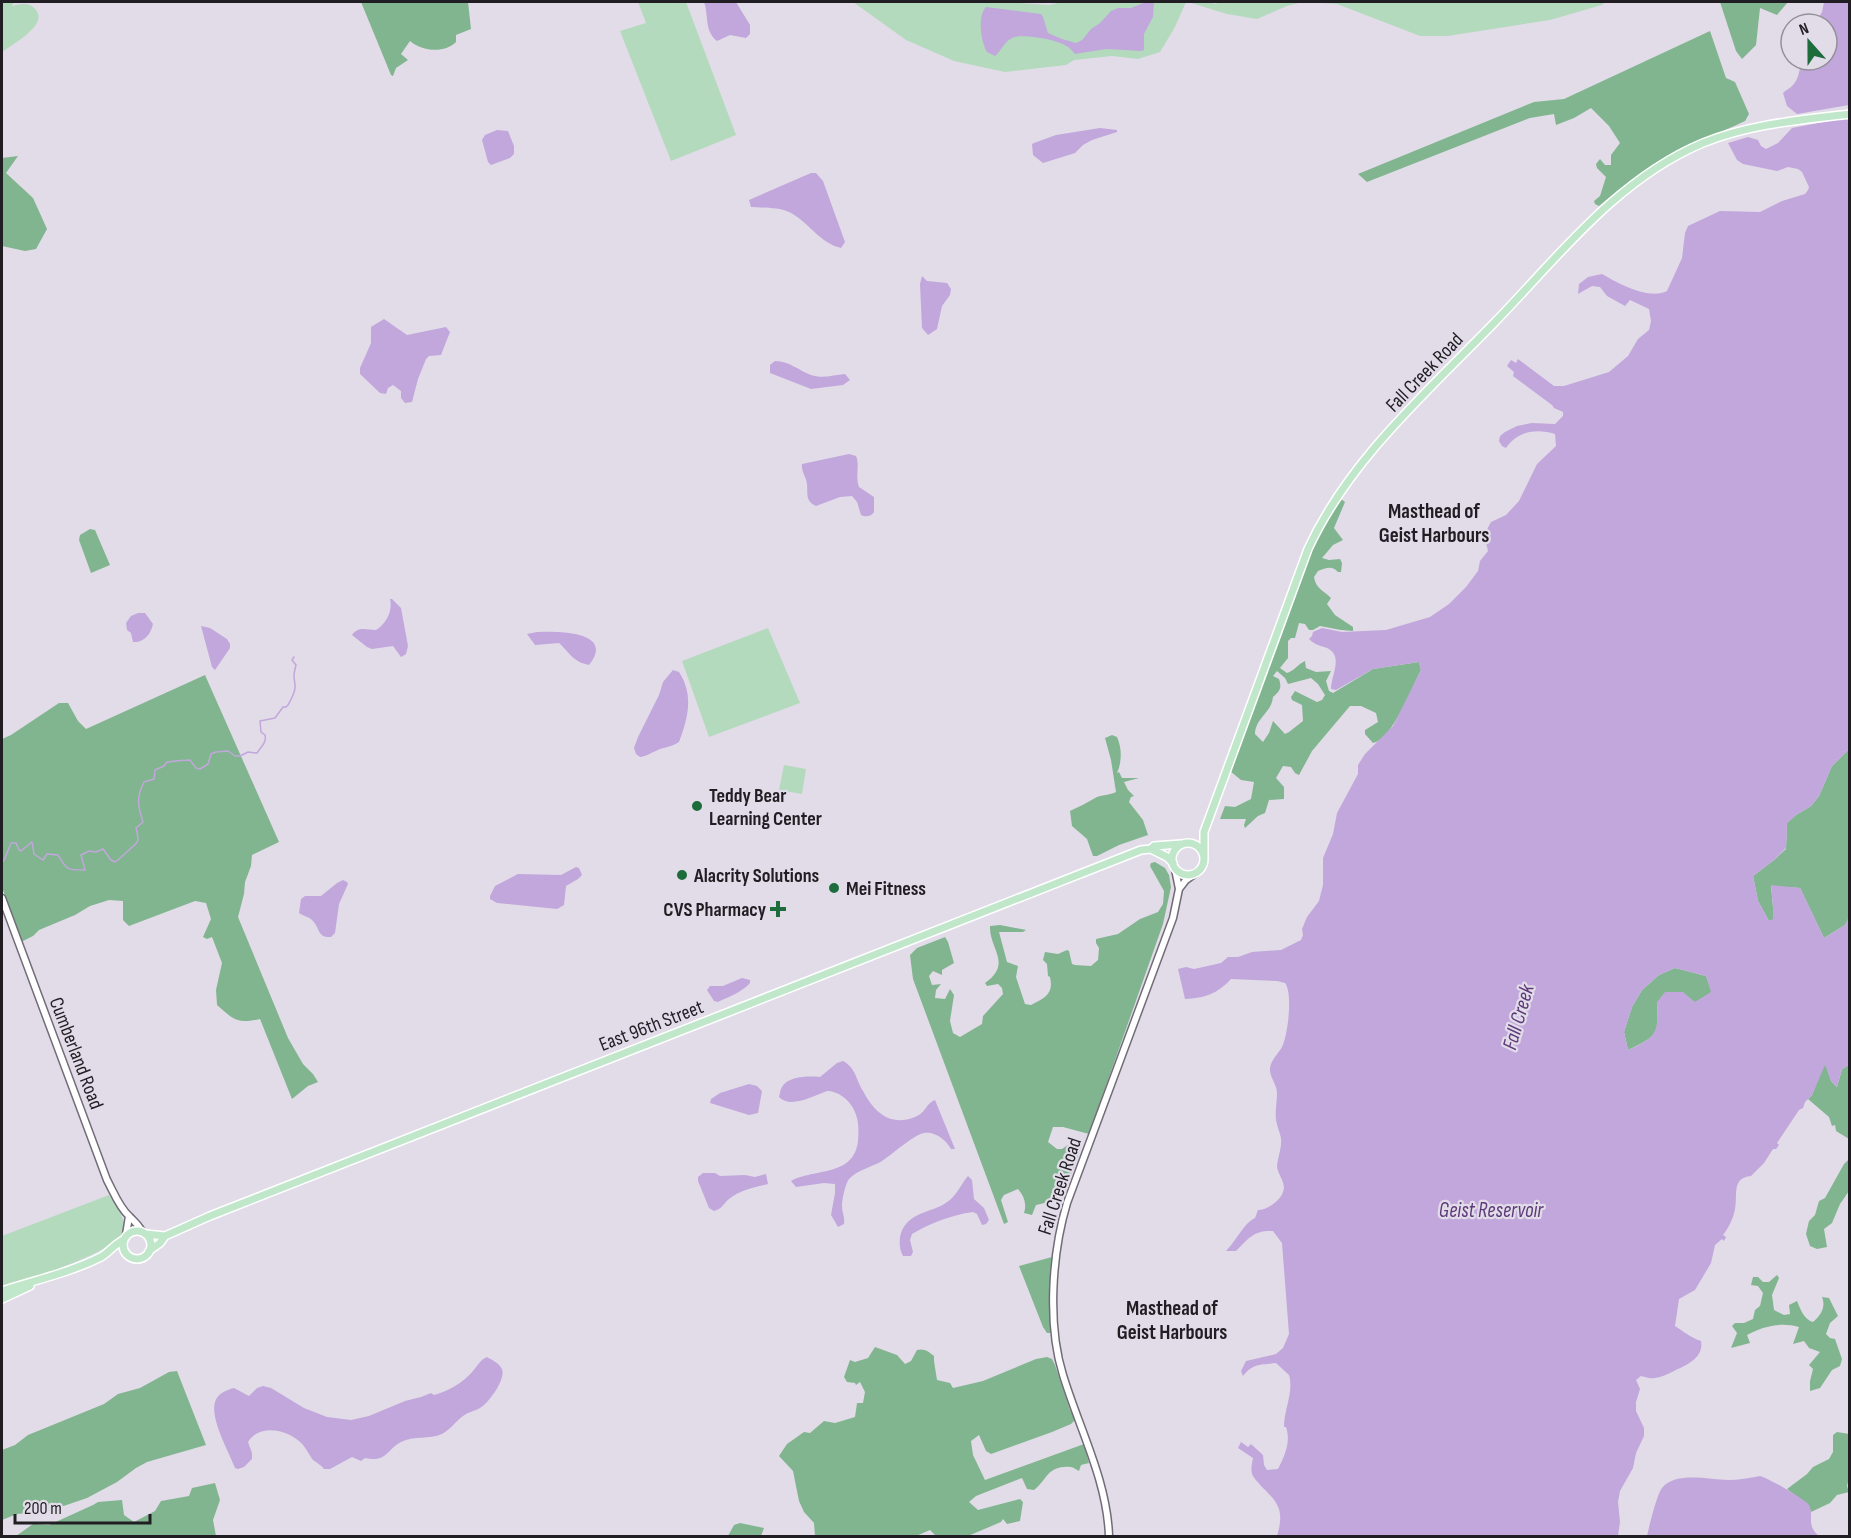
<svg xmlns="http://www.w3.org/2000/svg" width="1851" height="1538" viewBox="0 0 1851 1538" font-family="'Sofia Sans Condensed',sans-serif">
<rect width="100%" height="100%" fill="#e2dce9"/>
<path fill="#b4dabd" d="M2 2H14L12 6C21 4 29 2 35 9 50 24 13 44 2 52Z
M638 2H686L736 135 671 161 620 31 646 23Z
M853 2H1006L1049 5 1062 2H1186L1175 27 1160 52 1138 59 1112 56 1074 60 1066 65 1005 72 954 61 906 40Z
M1188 2H1209L1216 4 1218 2H1605L1602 5 1550 20 1448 36H1420L1337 4 1303 2 1287 6 1257 19 1227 14Z
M768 628 800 703 709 737 682 661Z
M784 765 806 769 802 794 779 790Z
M109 1195C115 1205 128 1220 123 1233 113 1253 25 1280 2 1289V1236Z"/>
<path fill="#81b58f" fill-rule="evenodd" d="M361 2H468L471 29 456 35V42C444 54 422 51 410 41L401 54 408 60 396 68 393 76 391 75Z
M1720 2H1788L1777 15 1760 8 1756 45 1742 59 1736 51Z
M1710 31 1726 78 1735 82 1749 114 1745 121C1721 133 1696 140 1672 154 1646 168 1622 187 1599 206L1595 204 1594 201 1600 196 1606 177 1597 168 1596 164 1600 159 1605 165H1611V155L1620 143 1609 126 1591 108 1574 118 1556 125 1554 114 1530 118 1367 182 1358 174 1534 102 1564 99Z
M18 156 6 173 33 198 47 229 36 249 25 251 2 246V158Z
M1341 499 1345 502 1334 528 1343 540 1333 545 1322 558 1329 560 1340 559 1342 563 1341 572H1338C1332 565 1326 568 1318 571L1314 577C1316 589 1323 590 1331 598L1327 604 1335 615 1353 627V631L1341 630 1320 626 1313 630H1309L1305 624 1299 623 1295 638H1291L1288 641V658L1280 668 1287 673C1294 671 1297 665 1305 661L1306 668 1316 672 1331 671 1326 681 1329 691 1333 693 1373 669 1419 662 1421 670C1412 687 1392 740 1373 743L1365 734V730L1378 722 1376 713 1361 706H1350L1312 751 1299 775 1295 773 1291 767 1283 766 1276 778 1284 787V799L1269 800 1265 813 1258 816 1245 828 1244 825 1246 819H1220L1225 806 1235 807 1251 799 1254 782 1241 780 1230 771 1299 582 1322 523ZM1277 671 1285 678 1288 684 1311 678 1318 684 1325 695 1322 700 1317 702 1295 691 1291 697 1292 700 1302 705 1303 721 1289 732 1285 734 1273 721 1269 733 1263 742 1255 734C1256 717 1271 714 1273 697 1280 691 1282 688 1279 679L1273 676Z
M90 529 95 530 110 565 91 573 79 540 80 535Z
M205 675 279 842 252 855 251 866 245 882 244 894 238 917 288 1038 303 1064 313 1074 318 1082 308 1086 292 1099 260 1019C237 1024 234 1020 217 1005L216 990 222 963 212 937 207 939 203 937 211 919 206 903 195 901 129 926 123 920V901L109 900 90 906 75 915 39 930 33 936 21 942 2 887V739L11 735 59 703H68L78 721 86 729Z
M1112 735 1117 737C1122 748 1122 762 1117 773L1119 772 1122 778H1139L1124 782 1128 790 1134 796 1131 797 1129 802 1143 820 1148 835 1119 845 1097 856H1093L1087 839 1072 826 1070 811C1079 807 1088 802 1097 797 1103 795 1110 795 1116 792L1111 760 1105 738Z
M1849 749 1850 916 1845 925 1824 938 1800 888 1771 886 1773 907V920L1769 921 1758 901 1753 876 1774 860 1786 849 1787 823 1796 815 1811 806 1819 796 1832 766Z
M1155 862 1165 868 1169 875 1171 887 1163 924 1089 1134 1063 1127H1053L1048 1142 1057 1149H1062L1068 1145 1078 1147 1080 1150 1062 1199 1036 1205 1032 1215 1024 1213C1027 1204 1024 1196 1018 1189L1004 1195 1001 1200 1008 1222 1004 1224 913 979 910 955 917 948 945 937 948 942 954 963 942 970V975L933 971 929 976 932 985 941 984 936 990 935 998 945 999 950 989 954 995 950 1021 953 1033 960 1037 982 1024 983 1016 1003 994 1002 988 998 984 987 986 985 983C1013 963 989 949 990 926L1000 925 1026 930 1023 932H999L1007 962 1018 966 1016 977 1025 1004 1031 1005C1045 998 1054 994 1050 977L1048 976 1047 964 1043 960 1045 952 1058 954 1067 950 1069 951 1072 964 1075 965 1091 966 1098 960 1099 948 1096 943V939L1118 934 1140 919 1158 912 1163 904 1164 891 1150 866 1151 863Z
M1675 968 1706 976 1712 992 1694 1003 1657 1002C1659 1035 1657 1036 1628 1050L1624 1032 1632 1007 1642 990 1659 975Z
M1826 1064 1831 1081 1837 1087 1842 1069 1849 1065V1139L1836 1131 1835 1125 1832 1126 1829 1117 1808 1099 1812 1095 1823 1067Z
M1849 1159V1191L1840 1204 1832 1223 1824 1229 1827 1247 1817 1249 1810 1246 1806 1234 1809 1221 1815 1215 1819 1201 1825 1198 1844 1164Z
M1052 1257 1049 1301 1051 1330 1050 1333H1047L1043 1327 1019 1266Z
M1777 1275 1779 1278 1772 1295 1774 1310 1784 1315 1790 1314 1789 1305 1797 1301C1800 1308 1804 1320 1813 1322 1821 1315 1826 1307 1822 1297L1829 1298 1838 1316 1830 1323 1826 1334 1830 1338 1835 1339 1842 1359 1840 1366 1832 1370 1820 1388 1810 1391V1381L1813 1369 1809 1365 1820 1352 1809 1348 1804 1341 1793 1344 1799 1327C1781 1322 1763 1326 1747 1335L1750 1343 1731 1348 1737 1333 1732 1326 1735 1323H1744L1753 1319 1755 1310 1760 1306 1763 1293 1758 1286 1751 1285 1753 1277H1758L1763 1282H1769Z
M875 1347 897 1355 905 1364 911 1361 917 1350C925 1348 929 1352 934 1356V1361L937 1380 950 1383 953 1388 983 1381 1036 1359 1047 1357 1052 1359 1055 1365 1070 1410 1074 1416V1421L1071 1424 1052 1432 991 1454 986 1451 979 1435 971 1441 973 1455 985 1480 1084 1444 1089 1463 1081 1465 1079 1471C1073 1467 1071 1466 1064 1467 1047 1468 1046 1481 1034 1490L1027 1489 1022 1478 976 1496 969 1502 978 1510 1020 1499 1023 1502 1020 1521 1007 1524 1003 1519 1001 1522 968 1536H936L930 1530 916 1536H815L814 1523 804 1512 799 1501 793 1471 779 1456 787 1444 804 1432 810 1433 824 1421 835 1423 855 1417 857 1403H863L865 1392 860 1382 856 1385 855 1383 847 1382 844 1377 850 1360 855 1362 868 1358Z
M177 1371 206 1445 147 1462 136 1468 117 1482 87 1498 49 1511 17 1514 2 1520V1450L15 1445 28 1435 104 1404 118 1394 140 1388 169 1372Z
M1837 1432 1849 1434V1432V1478L1847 1486 1849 1492 1837 1495 1830 1503 1811 1512 1809 1506 1787 1489 1807 1474 1813 1467 1829 1459 1833 1452V1435Z
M215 1483 220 1500 213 1520 216 1536H16L33 1524 49 1525 93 1505 98 1502 122 1500 124 1515 134 1522 155 1511 161 1501 189 1496 192 1488Z
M740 1523 764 1528 761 1536H728L734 1525Z"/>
<path fill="#c1a7db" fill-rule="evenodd" d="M704 2H736L750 25V34L746 38 730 35 717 41C704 31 709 15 704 2Z
M1146 2H1154L1153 17 1144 34V50L1141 51 1106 49 1075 54C1074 53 1070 48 1068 47 1059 40 1022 33 1012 38 1004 42 1001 51 995 56L987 52C981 42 977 16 986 7L1041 14 1043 17 1048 33 1062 39 1076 43 1082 40 1091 29 1100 23 1111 11 1118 8H1131Z
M1824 2H1849V105L1797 114 1787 106 1783 93C1786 90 1789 89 1792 86 1799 80 1800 68 1801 60H1827V24H1815L1822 12Z
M1845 118 1850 121 1849 749 1832 766 1819 796 1811 806 1796 815 1787 823 1786 848 1774 860 1753 876 1758 901 1769 921 1773 919V907L1771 885 1800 888 1824 938 1845 925 1849 916V1065L1842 1069 1837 1087 1831 1081 1825 1065 1812 1095 1805 1102 1803 1108 1799 1110 1777 1143 1779 1145 1776 1149H1773L1764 1163 1751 1176C1731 1178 1738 1195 1735 1209 1733 1219 1729 1227 1723 1235L1726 1237 1724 1241 1722 1239 1715 1245 1711 1263 1695 1290 1679 1299 1675 1326C1683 1331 1691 1338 1701 1341 1704 1358 1687 1365 1674 1371 1668 1374 1662 1377 1655 1378 1650 1379 1646 1377 1641 1376L1636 1380 1640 1389 1636 1402V1411L1644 1428V1436L1636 1453 1633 1468 1620 1491 1618 1502 1620 1522 1618 1536H1277C1284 1512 1280 1504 1262 1487 1259 1483 1255 1480 1253 1476 1250 1470 1252 1464 1253 1458L1238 1448 1241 1442 1248 1447 1251 1444 1263 1455 1264 1465 1267 1470 1278 1469C1285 1455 1291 1442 1286 1427H1284C1284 1409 1294 1392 1289 1375L1276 1363C1261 1365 1253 1363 1243 1376L1241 1371 1246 1361 1276 1354 1283 1348 1289 1334 1282 1243 1273 1231C1254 1230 1249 1238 1236 1251H1226C1236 1241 1244 1223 1255 1218L1258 1210C1267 1210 1280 1201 1283 1192 1287 1183 1277 1174 1277 1166 1278 1157 1282 1147 1281 1138 1280 1133 1277 1126 1276 1120 1275 1111 1277 1102 1277 1093 1277 1085 1271 1079 1270 1071 1269 1062 1278 1054 1282 1047 1288 1035 1293 993 1285 983L1277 981 1231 979C1217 994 1205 998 1185 999L1178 969 1186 967 1194 969 1221 963 1228 957H1238L1252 952 1281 950 1301 940 1303 935 1302 929 1307 917 1319 901 1323 885V858L1333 834 1337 813 1358 774V765L1365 754 1393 726 1421 670 1419 662 1373 669 1336 690 1331 689C1331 675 1344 656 1327 648 1319 645 1315 645 1309 639L1312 636 1313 632 1322 628 1342 632 1386 630 1430 617 1449 604 1466 587 1478 571 1480 561 1488 551 1484 535 1491 522 1506 515 1519 501 1537 464 1556 446 1555 434C1537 428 1517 431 1506 448L1502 446 1499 441 1500 436 1505 432 1517 426 1532 423 1555 424 1563 416V412L1554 408 1552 405 1513 376 1514 372 1507 366 1511 360 1516 363 1518 359 1554 386H1564L1609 372 1628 356 1638 339 1649 330 1651 321 1649 309 1630 300 1625 306 1607 296 1600 287 1592 286 1578 294 1579 284 1588 277 1602 274C1619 284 1649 300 1667 291L1682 258 1685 233 1688 226 1720 211 1760 212 1782 201 1805 194 1808 190 1809 187 1802 172 1798 169 1788 167 1777 171 1743 164 1737 160 1728 143 1748 137 1758 140 1761 146 1766 149 1778 143 1792 128ZM1675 968 1706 976 1711 992 1695 1002 1683 992H1665L1657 1002C1659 1033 1656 1038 1628 1050L1624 1032 1632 1007 1642 990 1659 975Z
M1100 128 1117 130V132L1092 140 1083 145 1075 153 1043 163 1033 155 1032 144 1034 143 1056 135Z
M497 130 508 131 514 146V154L510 158 491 165 488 162 482 140 485 135Z
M811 173H816L823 181 845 242 841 248C819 243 808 221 789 212 778 207 763 208 751 207L749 200Z
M922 276 927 281 947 283 951 289 950 295 942 306 937 329 928 335 922 328 920 284Z
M384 319 407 335 446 327 450 332 441 355 429 356 426 359 418 379 412 402 405 403 401 398V391L393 385 388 388 386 394 380 393 360 374V368L371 343V327Z
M775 361C789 361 798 370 811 375 822 379 834 375 845 374L850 380 843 385 811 389 770 373V365Z
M849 454 856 456C860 465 855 476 859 487L874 497V512C871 517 865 517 861 515L857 502 852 496 840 497 816 506C805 501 808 494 807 484 806 476 801 472 802 464Z
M390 599H392L401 608 408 646 406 654 401 657 393 646 372 649 367 647 352 635C358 626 367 630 376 630 386 624 393 611 390 599Z
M138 613H145L153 624C151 634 144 643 133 642L131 633 127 630 126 623 131 616Z
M201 626 210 628 227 639 230 644V648L215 670 212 667Z
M537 632C557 631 616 631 589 665 573 662 570 653 559 643L535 645 527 634Z
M673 670 679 672C694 695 688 718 679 742 673 746 667 747 660 749 652 752 648 756 640 757L636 754 634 748 638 737 659 695 663 682Z
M576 867 579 868 582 875 578 879 566 886 564 905 557 909 497 903 490 899V896L495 886 518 874 561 875Z
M343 880 347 882 348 884 339 904 335 933 331 937C318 938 320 929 313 921 310 917 303 916 299 913L301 899 305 896H321L337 883Z
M742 978 750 980V983C741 993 730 996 718 1002L714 1001 707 990 710 986H723Z
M843 1061C856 1068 856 1080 863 1091 874 1112 890 1127 915 1117 927 1112 925 1104 935 1100L955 1149H951C946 1140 935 1131 924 1133 913 1135 893 1154 882 1161 872 1167 857 1170 849 1179 845 1185 842 1199 842 1206 842 1213 845 1217 844 1224L838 1227 831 1215 835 1193V1184L824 1183 796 1187 791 1181C815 1168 854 1177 858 1141 859 1129 859 1119 853 1108 848 1099 838 1091 827 1091 813 1096 790 1109 779 1097 780 1093 780 1090 782 1087 788 1076 809 1076 820 1077L837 1063Z
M749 1084 757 1086 762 1091 758 1113 749 1115 710 1103 711 1099 720 1093Z
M703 1173H715L720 1176 745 1175 755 1177 766 1174 768 1184C755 1187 740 1190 729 1199 723 1204 722 1209 714 1211L709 1208 698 1181V1177Z
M968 1176 972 1180 974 1199 984 1208 989 1220 986 1224 982 1225 977 1214 973 1212C951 1215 931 1223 912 1234L910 1240 913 1252 911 1256H903C899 1249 899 1240 901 1233 910 1209 935 1214 951 1199 957 1194 962 1183 968 1176Z
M487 1357C492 1360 499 1363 502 1369 506 1379 489 1403 480 1408 475 1411 468 1412 463 1416 456 1421 451 1429 442 1434 429 1440 414 1435 401 1442 387 1449 387 1463 365 1458L361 1461 352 1457 330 1469H324C321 1465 317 1463 313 1460 308 1453 305 1446 299 1441 285 1429 259 1424 248 1442L252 1453V1459L244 1467 238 1469 235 1468C229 1452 210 1419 215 1402 217 1394 226 1390 234 1388L249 1396 257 1388 263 1386 271 1388 304 1408 327 1417 351 1420 369 1416 405 1401 421 1397 431 1393 434 1395C447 1392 464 1382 473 1371 478 1365 480 1360 487 1357Z
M1760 1476C1768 1478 1805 1499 1809 1505 1813 1513 1809 1522 1813 1529 1814 1532 1817 1534 1819 1536H1647C1649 1527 1657 1494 1662 1488 1676 1471 1710 1480 1728 1480 1739 1480 1749 1478 1760 1476Z"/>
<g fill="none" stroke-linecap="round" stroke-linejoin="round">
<path stroke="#c1a7db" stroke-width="1.5" d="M2 863 5 858 11 843H16L19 850 21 851 32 842 34 854 43 860 47 854 58 855C67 870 66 870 85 870L81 855 89 851 96 852 103 849 111 860 115 862C121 858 123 855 128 851 138 841 140 844 136 828L143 822C138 807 136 797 144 782L154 779 155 770 164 766 167 762C175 761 182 760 190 760L196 768 200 769 208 764 211 754 216 752 228 751 235 756H240L248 752 257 753C261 747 267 742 265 735L261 732 260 721 275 718 283 707H286L288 705C291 699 296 692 295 685 294 675 293 677 296 665L292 660 294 657"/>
<defs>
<path id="secondary" d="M1179 889 1186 880 1197 872
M2 898 107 1180C113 1191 119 1207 129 1216 135 1222 137 1223 142 1231
M126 1235 129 1216
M1109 1536C1107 1480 1079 1428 1063 1375 1047 1324 1052 1253 1067 1203L1173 918 1179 889 1175 869"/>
<path id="primary" d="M1172 859a16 16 0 1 1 32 0a16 16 0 1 1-32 0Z
M1151 849 1167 857 1173 863
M1204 857V832L1308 549C1349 460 1427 392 1495 322 1558 257 1617 179 1703 143 1749 124 1801 120 1850 114
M123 1245a14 14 0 1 1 28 0a14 14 0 1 1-28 0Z
M146 1234 165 1236
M149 1251 160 1243 165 1236 210 1216 1141 850 1151 849 1154 846 1181 844
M2 1291C35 1280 69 1273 101 1257 109 1252 114 1245 123 1240
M2 1299 30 1286"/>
</defs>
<use href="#secondary" stroke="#726c78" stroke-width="9"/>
<use href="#primary" stroke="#fff" stroke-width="10"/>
<use href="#secondary" stroke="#fff" stroke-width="6"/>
<use href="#primary" stroke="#c1e7cb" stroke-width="7"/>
</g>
<g fill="#1c6c3c" stroke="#e2dce9" stroke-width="2">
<circle cx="697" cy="806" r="6"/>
<circle cx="682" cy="875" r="6"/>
<circle cx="834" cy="888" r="6"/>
<path d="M775 900h6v6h6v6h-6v6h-6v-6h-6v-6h6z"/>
</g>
<g text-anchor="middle" stroke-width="4.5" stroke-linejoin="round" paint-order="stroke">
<g font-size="20" fill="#201e23" stroke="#e2dce9">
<text transform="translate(1424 372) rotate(-46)" y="7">Fall Creek Road</text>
<text transform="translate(651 1025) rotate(-21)" y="7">East 96th Street</text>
<text transform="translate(77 1053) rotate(69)" y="7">Cumberland Road</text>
<text transform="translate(1059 1186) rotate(-72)" y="7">Fall Creek Road</text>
</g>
<g font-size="20" font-weight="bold" fill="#201e23" stroke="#e2dce9" text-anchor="start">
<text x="709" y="802">Teddy Bear<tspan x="709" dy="23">Learning Center</tspan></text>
<text x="694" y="882">Alacrity Solutions</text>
<text x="846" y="895">Mei Fitness</text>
<text x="766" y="916" text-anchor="end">CVS Pharmacy</text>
</g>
<g font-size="21" font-weight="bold" fill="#201e23" stroke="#e2dce9">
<text x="1434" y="518">Masthead of<tspan x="1434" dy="24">Geist Harbours</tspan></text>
<text x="1172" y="1315">Masthead of<tspan x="1172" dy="24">Geist Harbours</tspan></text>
</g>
<g font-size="21" font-style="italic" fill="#5d3a7a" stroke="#e2dce9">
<text transform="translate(1518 1017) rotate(-74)" y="7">Fall Creek</text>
<text x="1491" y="1217">Geist Reservoir</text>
</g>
</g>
<rect width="1851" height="1538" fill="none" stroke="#201e23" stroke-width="6"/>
<g transform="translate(1809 42) rotate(339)"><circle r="28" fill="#e2dce9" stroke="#94909a" stroke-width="1.5"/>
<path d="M0-4.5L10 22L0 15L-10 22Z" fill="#1c6c3c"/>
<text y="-9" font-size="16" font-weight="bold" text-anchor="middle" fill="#201e23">N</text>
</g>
<path d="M15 1514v9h135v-9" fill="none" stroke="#201e23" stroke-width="3"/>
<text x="24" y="1514" font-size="18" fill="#201e23" stroke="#e2dce9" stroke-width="4.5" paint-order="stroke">200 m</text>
</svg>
